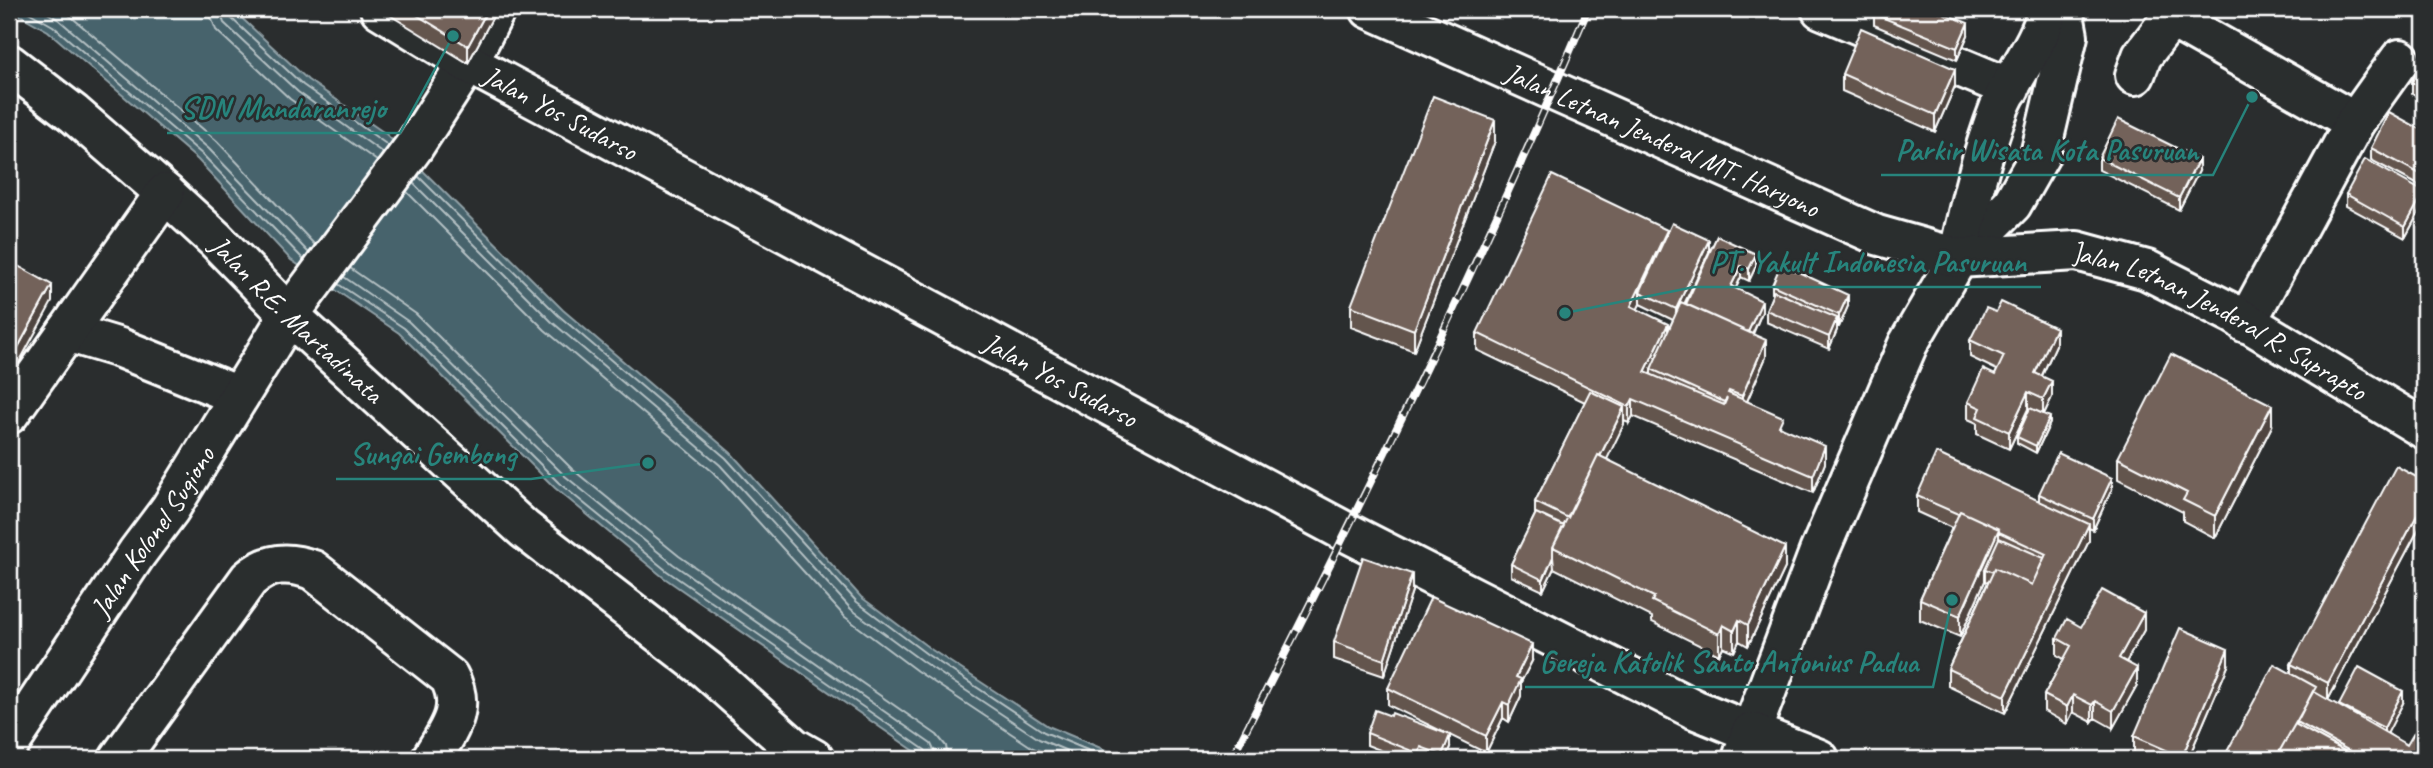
<svg xmlns="http://www.w3.org/2000/svg" width="2433" height="768" viewBox="0 0 2433 768" font-family="Caveat,sans-serif">
<rect width="100%" height="100%" fill="#2a2d2e"/>
<filter id="ink" filterUnits="userSpaceOnUse"><feTurbulence type="fractalNoise" baseFrequency=".0143" numOctaves="2"/><feDisplacementMap in="SourceGraphic" scale="14" xChannelSelector="R" yChannelSelector="G"/><feConvolveMatrix kernelMatrix="1 2 1 2 8 2 1 2 1" color-interpolation-filters="sRGB"/></filter>
<g filter="url(#ink)">
<path fill="#47636c" stroke="#91a1a7" stroke-width="2" d="M9 9H232L308 80 386 134 563 310 731 453 861 597 932 650 1048 726 1127 759H926L663 577 555 488 399 333 291 260 198 160 48 31Z"/>
<g fill="none" stroke-linecap="round" stroke-linejoin="round">
<path stroke="#b5c1c4" stroke-width="2" d="M23 9 53 26 203 155 304 260
M41 9 59 20 209 149 309 253
M62 9 217 141 315 245
M208 9 216 30 290 99 377 161
M219 9 224 23 298 92 383 153
M228 9 230 17 303 85 389 146
M418 176 558 315 726 458 857 602 928 655 1044 732 1109 759
M413 183 552 322 720 465 851 609 923 662 1039 739 1086 759
M407 192 545 330 713 472 845 617 917 671 1033 748 1058 759
M350 268 416 314 572 469 679 556 937 735 946 746 948 759
M344 277 409 322 565 476 673 564 931 744 938 759
M338 284 404 328 559 483 667 571 925 750 929 759"/>
<defs>
<g id="minor">
<path d="M1821 9 2010 88"/>
<path id="s1" d="M9 64 74 114 165 193 215 239 289 315 524 529 707 670 793 747 814 759"/>
<path d="M2135 75 2142 56 2171 18 2355 122"/>
<path d="M1958 258 2012 204 2040 155 2068 36 2063 9"/>
<path d="M1958 258C1969 206 1981 155 2000 106 2014 73 2039 45 2048 9"/>
<path d="M2246 323 2355 122 2400 59"/>
<path d="M67 332 120 348 239 396"/>
<path d="M9 414 165 193"/>
<path id="s2" d="M9 745 137 553 170 509 289 315 413 148 468 63 496 9"/>
<path d="M119 759 249 579C269 562 288 561 313 570L449 677C467 709 448 731 431 759"/>
</g>
<g id="major">
<path id="s3" d="M380 9 468 63 1348 533 1694 709 1751 732 1819 552 1908 344 1958 258"/>
<path id="s4" d="M1370 9 1877 235 1958 258 2077 251 2147 270 2232 313 2424 429"/>
</g>
<path id="highway" d="M1742 759 1751 732 1819 759"/>
</defs>
<use href="#minor" stroke="#fff" stroke-width="44"/>
<use href="#major" stroke="#fff" stroke-width="44"/>
<use href="#highway" stroke="#fff" stroke-width="44"/>
<use href="#minor" stroke="#2a2d2e" stroke-width="38"/>
<use href="#major" stroke="#2a2d2e" stroke-width="38"/>
<use href="#highway" stroke="#2a2d2e" stroke-width="38"/>
<defs>
<path id="rail" d="M1231 759C1358 513 1480 264 1588 9"/>
</defs>
<use href="#rail" stroke="#fff" stroke-width="8"/>
<use href="#rail" stroke="#2a2d2e" stroke-width="5" stroke-dasharray="16" stroke-linecap="butt"/>
</g>
<path fill="#63544d" stroke="#fff" stroke-width="2" fill-rule="evenodd" d="M380 9H497L468 63Z
M1965 9H1976L1975 13Z
M1874 14 1968 35 1957 60 1874 25Z
M2424 58V101L2412 94V82Z
M1842 74 1955 86 1935 132 1842 91Z
M2424 131V188L2371 160V148Z
M1495 141 1414 351 1351 327V306Z
M2099 158 2199 171 2179 210 2099 170Z
M2346 194 2424 203 2405 238 2346 206Z
M1667 235 1709 252 1684 303 1686 304 1717 236 1756 266 1749 281 1741 277 1736 288 1762 312 1753 334 1766 357 1747 401 1783 428 1825 463 1813 493 1633 416 1629 423 1624 421V424L1606 459 1785 568 1748 646 1739 641 1734 652 1723 647 1719 655 1652 622V617L1554 568 1543 591 1511 576V564L1535 515V502L1585 402 1477 350V333ZM1640 304 1673 320 1668 330 1637 309Z
M1772 285 1848 306 1839 327 1837 326V330L1829 349 1766 322V310L1772 296Z
M1970 340 2056 345 2042 376 2052 397 2044 414 2050 423 2036 453 2017 443V437L2030 409H2028L2009 449 1977 434V423L1968 419V402L1995 375 1997 370 1970 357Z
M2272 426 2215 538 2183 521V512L2118 479V458Z
M2424 481V529V519L2328 700 2339 706V705L2403 703 2387 733 2424 759H2223L2291 673V664Z
M2112 489 2093 530 2089 528V541L2005 713 1948 686V669L1988 582 1985 581 1960 637 1920 620V599L1952 528 1917 512V496L2039 501V494Z
M1412 591 1384 676 1334 659V642Z
M2081 627 2144 630 2126 662 2137 685 2113 728 2095 718 2092 722 2073 712 2067 724 2044 711V695L2064 659 2057 655V638Z
M1532 661 1521 682V696L1509 722 1503 718 1486 753 1388 705V688Z
M2228 666 2188 759H2149L2134 753V736Z
M1367 733 1450 747 1445 759H1403L1367 745Z"/>
<path fill="#50453f" stroke="#fff" stroke-width="2" d="M488 9H497L468 63V46Z
M1968 23V35L1957 60V48Z
M1955 69V86L1935 132V115Z
M1495 120V141L1414 351V330Z
M2199 159V171L2179 210V198Z
M2424 192V203L2405 238V227Z
M1667 230V247L1640 292V304L1631 323V306Z
M1709 240V252L1676 321V309Z
M1756 254V266L1749 281V269Z
M1741 266V277L1731 298V286Z
M52 285V302L9 381V364Z
M1848 295V306L1839 327V315Z
M1762 301V312L1748 344V332Z
M1837 318V330L1829 349V337Z
M1668 324V340L1651 369V376L1645 372Z
M2056 328V345L2035 390V373Z
M1766 340V357L1742 413V396Z
M2052 381V397L2043 416V399Z
M2028 392V409L2009 449V432Z
M1633 399V416L1629 423V407Z
M2272 405V426L2215 538V516Z
M1624 407V424L1570 536V519Z
M2050 417V423L2036 453V446Z
M1825 446V463L1813 493V476Z
M2112 478V489L2093 530V519Z
M2424 502V519L2328 700V683Z
M2089 524V541L2005 713V696Z
M1999 529V550L1985 569V581L1960 637V616Z
M1785 547V568L1748 646V625Z
M1553 557 1554 568 1543 591V580Z
M1412 574V591L1384 676V660Z
M2144 613V630L2119 675V658Z
M1739 620V641L1734 652V631Z
M1723 625V647L1719 655V634Z
M1532 644V661L1521 682V696L1509 722V705L1516 677Z
M2228 649V666L2188 759H2182V757Z
M2137 668V685L2113 728V711Z
M2403 691V703L2384 740V728Z
M2073 695V712L2067 724V707Z
M2095 701V718L2092 722V705Z
M1503 702V718L1486 753V736Z
M1450 735V747L1445 759H1442V755Z"/>
<path fill="#73625a" stroke="#fff" stroke-width="2" d="M407 9H488L468 46Z
M1876 9H1933L1968 23 1957 48 1874 14Z
M1861 28 1955 69 1935 115 1842 74Z
M2424 58V89L2412 82Z
M1433 96 1495 120 1414 330 1351 306Z
M2389 112 2424 131V176L2371 148Z
M2118 119 2199 159 2179 198 2099 158Z
M2365 159 2424 192 2405 227 2346 194Z
M1552 175 1667 230 1631 306 1668 324 1645 372 1724 405 1727 398 1724 402 1651 369 1681 302 1766 340 1742 396 1729 391 1728 393 1783 417 1779 426 1825 446 1813 476 1633 399 1629 407 1477 333Z
M1672 223 1709 240 1676 309 1640 292Z
M1717 236 1756 254 1749 269 1741 266 1731 286 1762 301 1748 332 1686 304Z
M9 261 52 285 9 364Z
M1781 264 1848 295 1839 315 1772 285Z
M1774 291 1837 318 1829 337 1766 310Z
M2001 302 2056 328 2035 373 2052 381 2043 399 2028 392 2009 432 1977 417 1981 408 1968 402 1983 369 1995 375 2004 356 1970 340 1986 308 1996 312Z
M2171 354 2272 405 2215 516 2183 500 2187 493 2118 458Z
M1590 391 1624 407 1600 456 1598 455 1568 518 1535 502Z
M2030 408 2050 417 2036 446 2017 437Z
M1936 453 2089 524 2005 696 1948 669 1995 568 2032 585 2046 554 1999 532V529L1960 511 1958 514 1917 496Z
M2058 453 2112 478 2093 519 2039 494Z
M1598 455 1785 547 1748 625 1739 620 1734 631 1723 625 1719 634 1652 601 1654 597 1553 547Z
M2396 466 2424 481V502L2328 683 2291 664Z
M1960 511 1999 529 1960 616 1920 599Z
M1536 513 1564 526 1553 547V557L1543 580 1511 564Z
M1999 538 2044 558 2032 585 1995 568 1993 572 1985 569Z
M1363 557 1412 574 1384 660 1334 642Z
M2102 590 2144 613 2119 658 2137 668 2113 711 2095 701 2092 705 2073 695 2067 707 2044 695 2071 646 2057 638 2067 619 2081 627Z
M1431 597 1532 644 1516 677 1521 679 1509 705 1503 702 1486 736 1388 688Z
M2180 628 2228 649 2182 757 2134 736Z
M2274 664 2316 687 2275 759H2223Z
M2359 667 2403 691 2384 728 2339 705Z
M2313 691 2407 745 2424 716V759H2364L2297 722Z
M1375 710 1391 716 1392 713 1450 735 1442 755 1421 747 1419 754 1367 733Z
M2295 724 2359 759H2275Z"/>
</g>
<g text-anchor="middle" stroke-width="5" stroke-linejoin="round" paint-order="stroke">
<g font-size="28" fill="#fff" stroke="#2a2d2e">
<text dy="10" stroke="none"><textPath href="#s3" startOffset="208">Jalan Yos Sudarso</textPath></text>
<text dy="10" stroke="none"><textPath href="#s4" startOffset="320">Jalan Letnan Jenderal MT. Haryono</textPath></text>
<text dy="10" stroke="none"><textPath href="#s1" startOffset="385">Jalan R.E. Martadinata</textPath></text>
<text dy="10" stroke="none"><textPath href="#s4" startOffset="917">Jalan Letnan Jenderal R. Suprapto</textPath></text>
<text dy="10" stroke="none"><textPath href="#s3" startOffset="775">Jalan Yos Sudarso</textPath></text>
<text dy="10" stroke="none"><textPath href="#s2" startOffset="257">Jalan Kolonel Sugiono</textPath></text>
</g>
</g>
<path fill="none" stroke="#27847c" stroke-width="2.5" d="M453 36L400 133H167M2252 97L2213 175H1881M1565 313L1694 287H2041M648 463L531 479H336M1952 600L1933 687H1525"/>
<g fill="#27847c" stroke="#2a2d2e" stroke-width="2.5">
<circle cx="453" cy="36" r="7"/>
<circle cx="2252" cy="97" r="7"/>
<circle cx="1565" cy="313" r="7"/>
<circle cx="648" cy="463" r="7"/>
<circle cx="1952" cy="600" r="7"/>
</g>
<g font-size="30" text-anchor="middle" font-weight="bold" fill="#27847c" stroke="#2a2d2e" stroke-width="5" stroke-linejoin="round" paint-order="stroke">
<text x="283" y="118">SDN Mandaranrejo</text>
<text x="2047" y="160">Parkir Wisata Kota Pasuruan</text>
<text x="1868" y="272">PT. Yakult Indonesia Pasuruan</text>
<text x="433" y="464">Sungai Gembong</text>
<text x="1729" y="672">Gereja Katolik Santo Antonius Padua</text>
</g>
<rect width="2433" height="768" fill="none" stroke="#2a2d2e" stroke-width="35"/>
<rect x="18" y="18" width="2398" height="733" fill="none" stroke="#fff" stroke-width="2.5" filter="url(#ink)"/>
</svg>
